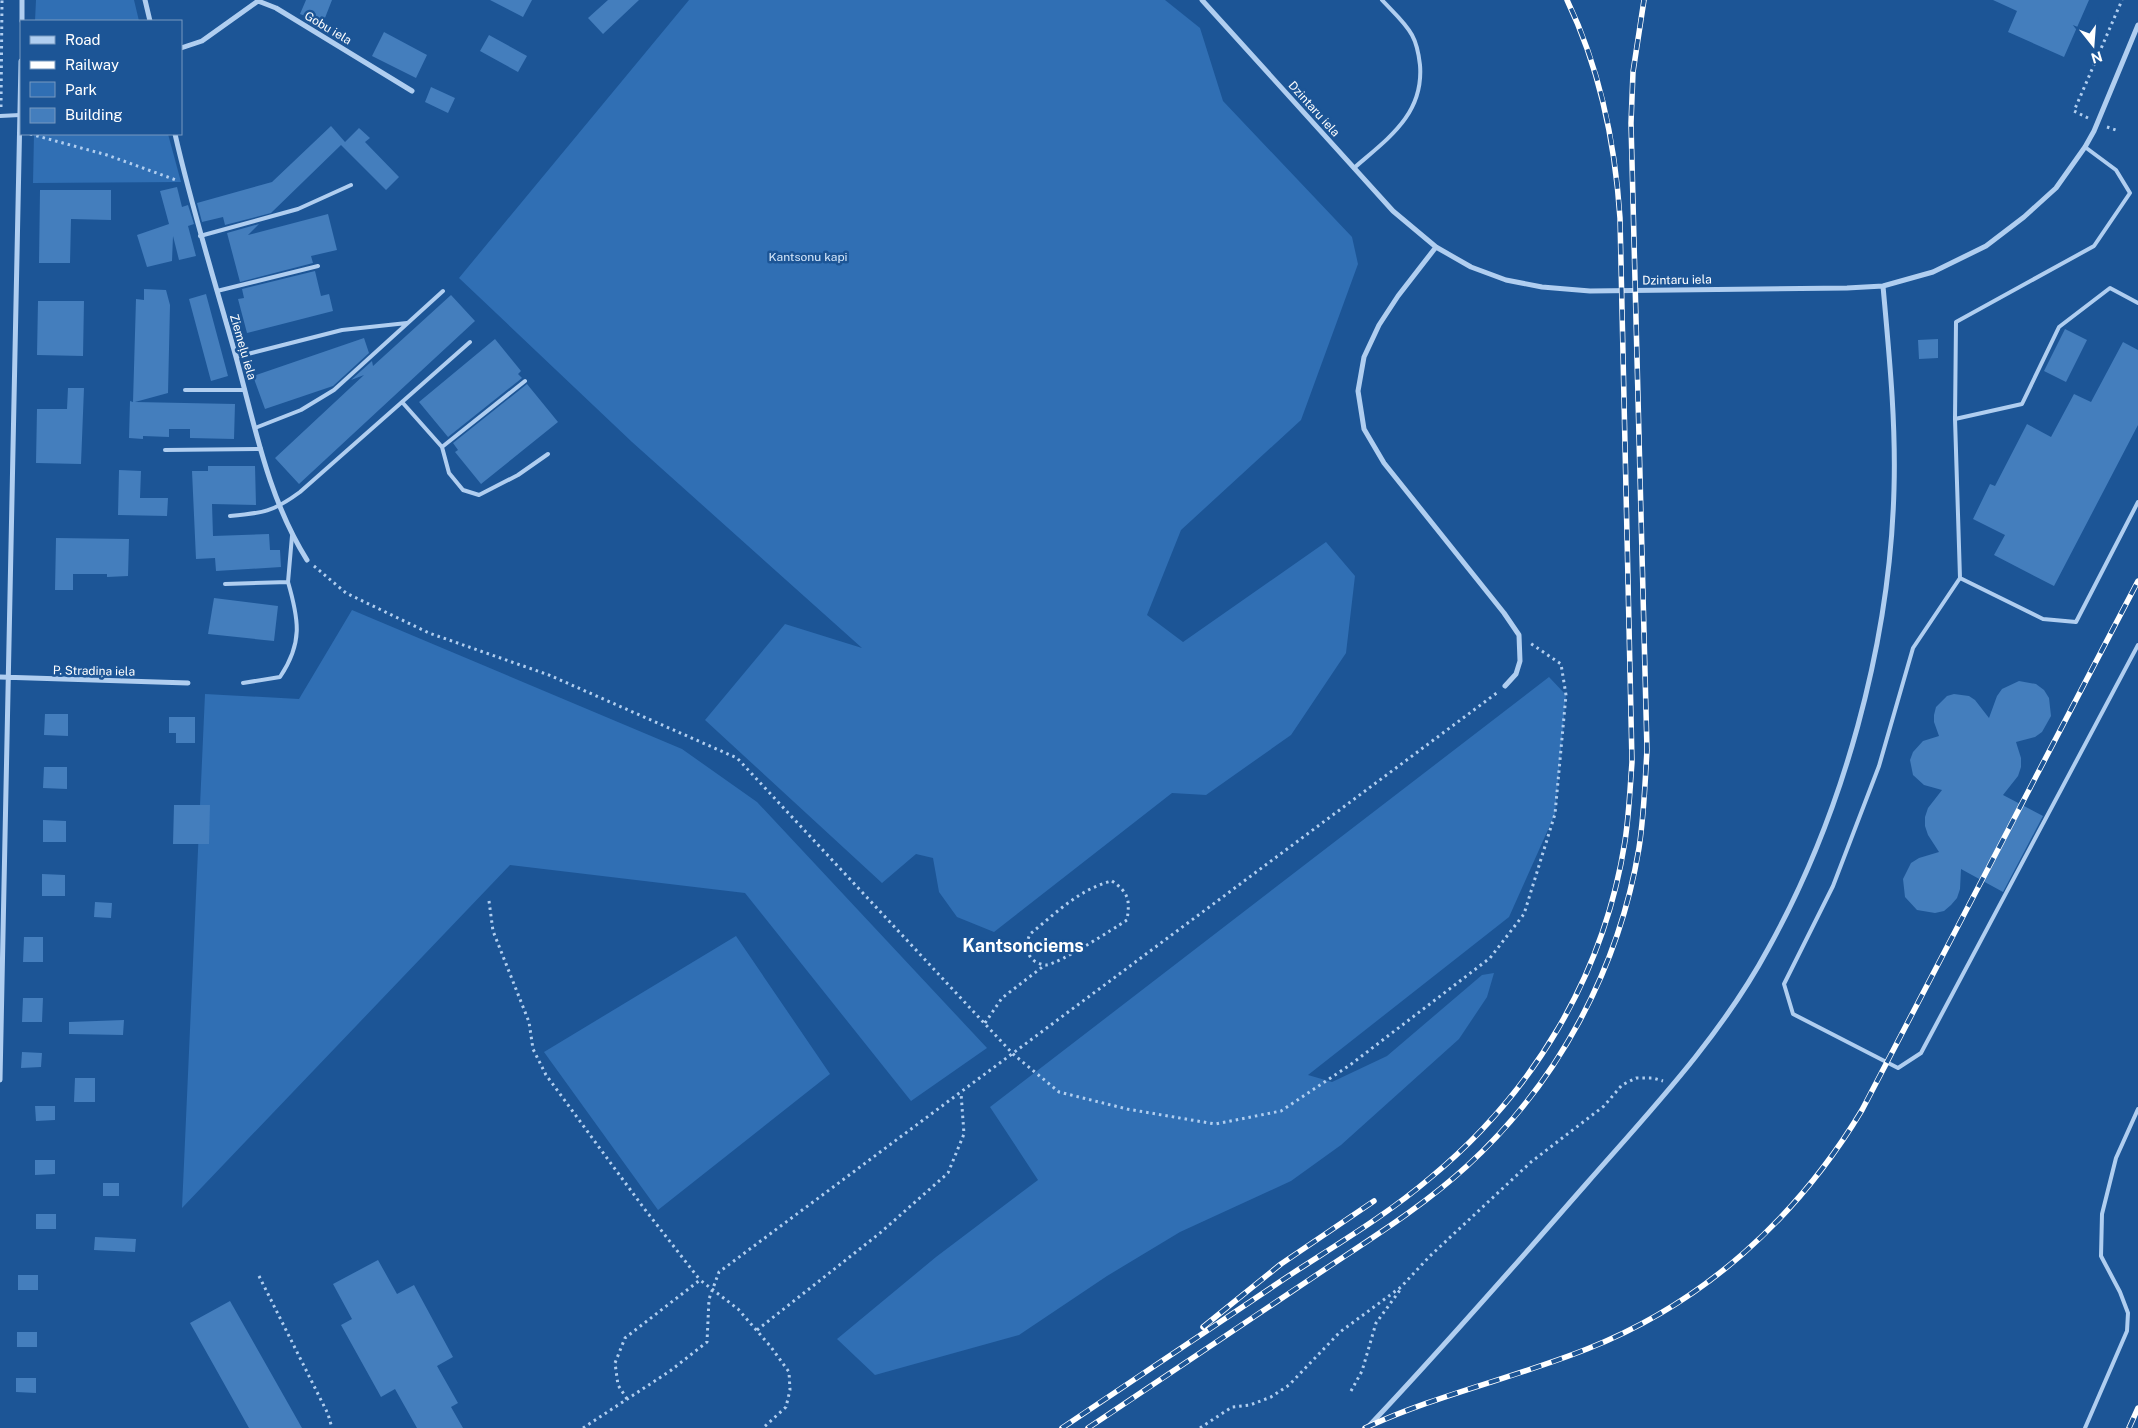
<svg xmlns="http://www.w3.org/2000/svg" width="2138" height="1428" viewBox="0 0 2138 1428" font-family="'Public Sans',sans-serif">
<rect width="100%" height="100%" fill="#1c5596"/>
<path fill="#306fb4" d="M36 0H134L139 21H35Z
M689 0H1165L1200 28 1223 101 1352 237 1358 264 1301 420 1181 530 1147 615 1183 642 1326 542 1355 576 1346 653 1291 735 1206 795 1172 793 994 932 957 917 939 892 933 858 916 854 882 883 705 720 785 624 862 648 632 442 459 278Z
M34 134H168L181 182 33 183Z
M352 610 682 749 757 802 987 1048 911 1101 745 893 510 865 182 1208 205 694 299 699Z
M1549 677 1566 695 1555 814 1509 917 1308 1075 1332 1082 1387 1056 1482 975 1494 973 1487 997 1459 1039 1341 1145 1291 1181 1180 1232 1107 1276 1019 1335 875 1375 837 1339 936 1257 1038 1180 990 1107Z
M736 936 830 1074 658 1210 544 1052Z"/>
<path fill="#447ebd" d="M306 0H332L323 23 300 14Z
M490 0H532L523 17Z
M608 0H639L603 34 588 18Z
M1993 0H2089L2064 57 2008 32 2017 11Z
M384 32 427 55 416 78 372 56Z
M489 35 527 56 518 72 480 51Z
M431 87 455 98 448 113 425 102Z
M331 126 345 142 359 128 370 138 365 142 399 177 386 190 341 145 271 213 225 225 223 217 202 222 197 203 272 182Z
M177 187 182 207 188 205 194 224 188 226 196 256 179 260 173 236 172 261 147 267 137 235 169 224 160 191Z
M40 190H111V220L71 219 70 263H39Z
M328 214 337 250 311 256 313 263 240 282 227 233 259 224 248 235Z
M315 271 321 296 329 294 333 311 247 333 238 299 244 298 242 289Z
M144 289 166 290 170 305 168 393 135 402 235 404 234 439 190 438V429H169V437L143 436V439L129 438 130 401 133 402 136 299 144 300Z
M206 294 228 376 211 381 189 299Z
M451 295 475 321 299 484 275 458 364 375 351 380 372 361 373 366Z
M38 301H84L83 356 37 355Z
M2065 329 2087 340 2066 382 2044 371Z
M364 338 369 353 333 386 265 409 253 376Z
M495 339 521 371 518 374 522 378 448 437 419 402Z
M1938 339V358L1919 359 1918 340Z
M2123 342 2138 350V425L2054 586 1994 555 2005 535 1973 519 1990 484 1995 486 2027 424 2051 437 2074 394 2091 402Z
M527 384 558 422 481 484 455 452 458 450 453 443Z
M68 388H84L81 464 36 463 37 409H67Z
M208 466H255L256 505 212 504 213 536 269 534 270 550H280L281 567 216 571 215 558 196 559 192 471H208Z
M119 470 141 471 140 498H168L167 516 118 515Z
M56 538 129 539 128 576 107 577V574H73V590H55Z
M214 598 278 606 274 641 208 634Z
M2019 681 2036 684 2044 690 2049 698 2051 716 2042 732 2035 737 2016 742 2021 758V767L2018 776 2003 795 2043 816 2003 892 1961 869 1960 889 1957 898 1951 905 1944 911 1935 913 1917 910 1905 897 1903 879 1911 863 1919 858 1939 852 1928 835 1925 826V817L1928 808 1942 790 1924 785 1913 775 1910 760 1913 752 1923 741 1939 736 1934 722V715L1936 707 1947 696 1954 694 1969 696 1975 700 1989 718 1997 696 2002 689Z
M45 714H68V736L44 735Z
M169 717H195V743H176V733H169Z
M44 767H67V789L43 788Z
M174 805H210L209 844H173Z
M43 820 66 821V842H43Z
M42 874 65 875V896H42Z
M95 902 112 903 111 918 94 917Z
M24 937H43V962H23Z
M23 998H43L42 1022H22Z
M124 1020 123 1035 69 1034V1022Z
M22 1052 42 1053 41 1067 21 1068Z
M75 1078H95V1102H74Z
M35 1106H55V1120L36 1121Z
M35 1160H55V1174L35 1175Z
M103 1183H119V1196H103Z
M36 1214H56V1229H36Z
M95 1237 136 1239 135 1252 94 1250Z
M378 1260 397 1294 414 1285 453 1357 437 1366 458 1403 451 1407 463 1428H417L395 1389 381 1397 341 1325 352 1319 333 1284Z
M18 1275H38V1290H18Z
M230 1301 302 1428H249L190 1323Z
M17 1332H37V1347H17Z
M16 1378H36V1393L16 1392Z"/>
<g fill="none" stroke-linecap="round" stroke-linejoin="round">
<path stroke="#b0cef0" stroke-width="3" stroke-dasharray="2.5 4" stroke-linecap="butt" d="M1 107 2 0
M2088 118 2074 111 2122 0
M2107 127 2119 131
M30 134 107 155 176 180
M314 566 346 593 429 633 549 675 737 758 1013 1054 1059 1092 1127 1109 1215 1124 1281 1111 1350 1065 1490 958 1524 914 1555 814 1566 695 1561 664 1530 643
M1112 881C1129 893 1130 900 1127 920 1113 929 1059 964 1046 965 1041 965 1035 962 1032 959 1025 951 1026 943 1030 934 1055 914 1079 889 1112 881Z
M489 901 493 931 529 1022 533 1049 546 1075 643 1207 700 1280
M985 1023 1002 998 1045 965
M259 1276 328 1414 332 1428
M757 1330 880 1233 948 1173 964 1134 961 1093
M1351 1391 1362 1371 1376 1323 1400 1290
M627 1399 618 1385 615 1363 625 1338 700 1280 738 1309 771 1347 789 1372 790 1390 786 1407 763 1428
M583 1428 670 1371 707 1342 709 1299 719 1272 1498 692
M1200 1428 1232 1407 1250 1405 1271 1397 1289 1385 1340 1332 1401 1287 1430 1256 1531 1162 1604 1106 1622 1085 1636 1078H1653L1663 1081"/>
<path stroke="#b0cef0" stroke-width="4" d="M0 116 20 115
M2085 147 2116 170 2130 193 2094 246 1956 322 1955 419 1960 578 1913 648 1879 766 1833 886 1784 984 1793 1014 1898 1068 1921 1053 2138 645
M1354 168C1387 139 1424 115 1420 65 1419 56 1417 44 1412 35 1405 22 1392 11 1382 0
M200 236 298 209 351 185
M217 291 318 266
M236 357 342 330 407 323
M185 390H245
M402 402 442 447 449 473 463 490 479 495 518 475 548 454
M1955 419 2022 404 2059 327 2110 288 2138 303
M255 428 301 410 334 390 443 291
M442 447 525 381
M165 450 261 449
M230 516C263 513 273 512 300 492L470 342
M1960 578 2043 619 2076 622 2138 502
M225 584 288 582 292 536
M243 683 280 677C303 643 299 620 288 582
M2085 1428 2127 1331 2128 1313 2120 1292 2101 1256 2102 1214 2116 1158 2138 1109"/>
<path stroke="#b0cef0" stroke-width="5" d="M145 0 150 21
M1202 0 1393 211 1436 247 1471 267 1506 280 1542 287 1590 291 1847 288 1883 286 1933 272 1986 246 2024 217 2056 188 2085 147 2094 131 2138 25
M22 21V0
M181 48 202 41 258 1 276 8 412 91
M175 134C192 209 215 282 236 357 255 426 268 498 307 560
M1436 247 1398 296 1379 325 1364 357 1358 391 1364 429 1384 463 1504 613 1519 635 1520 661 1516 674 1505 686
M0 677 188 683
M0 1080 21 61
M1367 1428C1443 1348 1515 1265 1587 1183 1652 1109 1721 1036 1768 949 1843 814 1890 644 1894 489 1896 421 1889 353 1883 286"/>
<defs>
<path id="rail" d="M1203 1327 1281 1264 1374 1201
M1062 1428C1139 1376 1216 1325 1293 1273 1339 1243 1388 1214 1430 1178 1534 1092 1604 975 1625 841 1629 815 1630 788 1632 762L1620 218C1615 141 1600 69 1567 0
M1088 1428C1162 1379 1235 1329 1309 1280 1362 1244 1419 1210 1467 1166 1558 1083 1619 968 1639 848 1644 815 1645 783 1647 750L1631 123 1633 72 1644 0
M1365 1428C1436 1395 1514 1378 1587 1349 1704 1303 1797 1218 1862 1110L2138 581
M2129 1428 2138 1408"/>
</defs>
<use href="#rail" stroke="#fff" stroke-width="5.5"/>
<use href="#rail" stroke="#1c5596" stroke-width="4" stroke-dasharray="11" stroke-linecap="butt"/>
</g>
<g text-anchor="middle" stroke-width="5" stroke-linejoin="round" paint-order="stroke">
<g font-size="12" fill="#fff" stroke="#1c5596">
<text transform="translate(328 28) rotate(31)" y="4">Gobu iela</text>
<text transform="translate(1314 109) rotate(48)" y="4">Dzintaru iela</text>
<text transform="translate(1677 280) rotate(-1)" y="4">Dzintaru iela</text>
<text transform="translate(243 347) rotate(74)" y="4">Ziemeļu iela</text>
<text transform="translate(94 671) rotate(1)" y="4">P. Stradiņa iela</text>
</g>
<g font-size="12" fill="#d6e8fb" stroke="#1c5596">
<text x="808" y="261">Kantsonu kapi</text>
</g>
<g font-size="18" font-weight="bold" fill="#fff" stroke="#1c5596">
<text x="1023" y="952">Kantsonciems</text>
</g>
</g>
<rect x="20" y="20" width="162" height="115" fill="#1c5596" stroke="#7799c0"/>
<rect x="30" y="36" width="25" height="8" fill="#b0cef0" stroke="#7799c0"/>
<text x="65" y="45" font-size="15" fill="#ffffff">Road</text>
<rect x="30" y="61" width="25" height="8" fill="#ffffff" stroke="#7799c0"/>
<text x="65" y="70" font-size="15" fill="#ffffff">Railway</text>
<rect x="30" y="82" width="25" height="15" fill="#306fb4" stroke="#7799c0"/>
<text x="65" y="95" font-size="15" fill="#ffffff">Park</text>
<rect x="30" y="108" width="25" height="15" fill="#447ebd" stroke="#7799c0"/>
<text x="65" y="120" font-size="15" fill="#ffffff">Building</text>
<g transform="translate(2093 45) rotate(163)" stroke="#1c5596" stroke-width="4" paint-order="stroke">
<path d="M0-4L9 19L0 12L-9 19Z" fill="#ffffff"/>
<text y="-8" font-size="14" font-weight="bold" text-anchor="middle" fill="#ffffff">N</text>
</g>
</svg>
